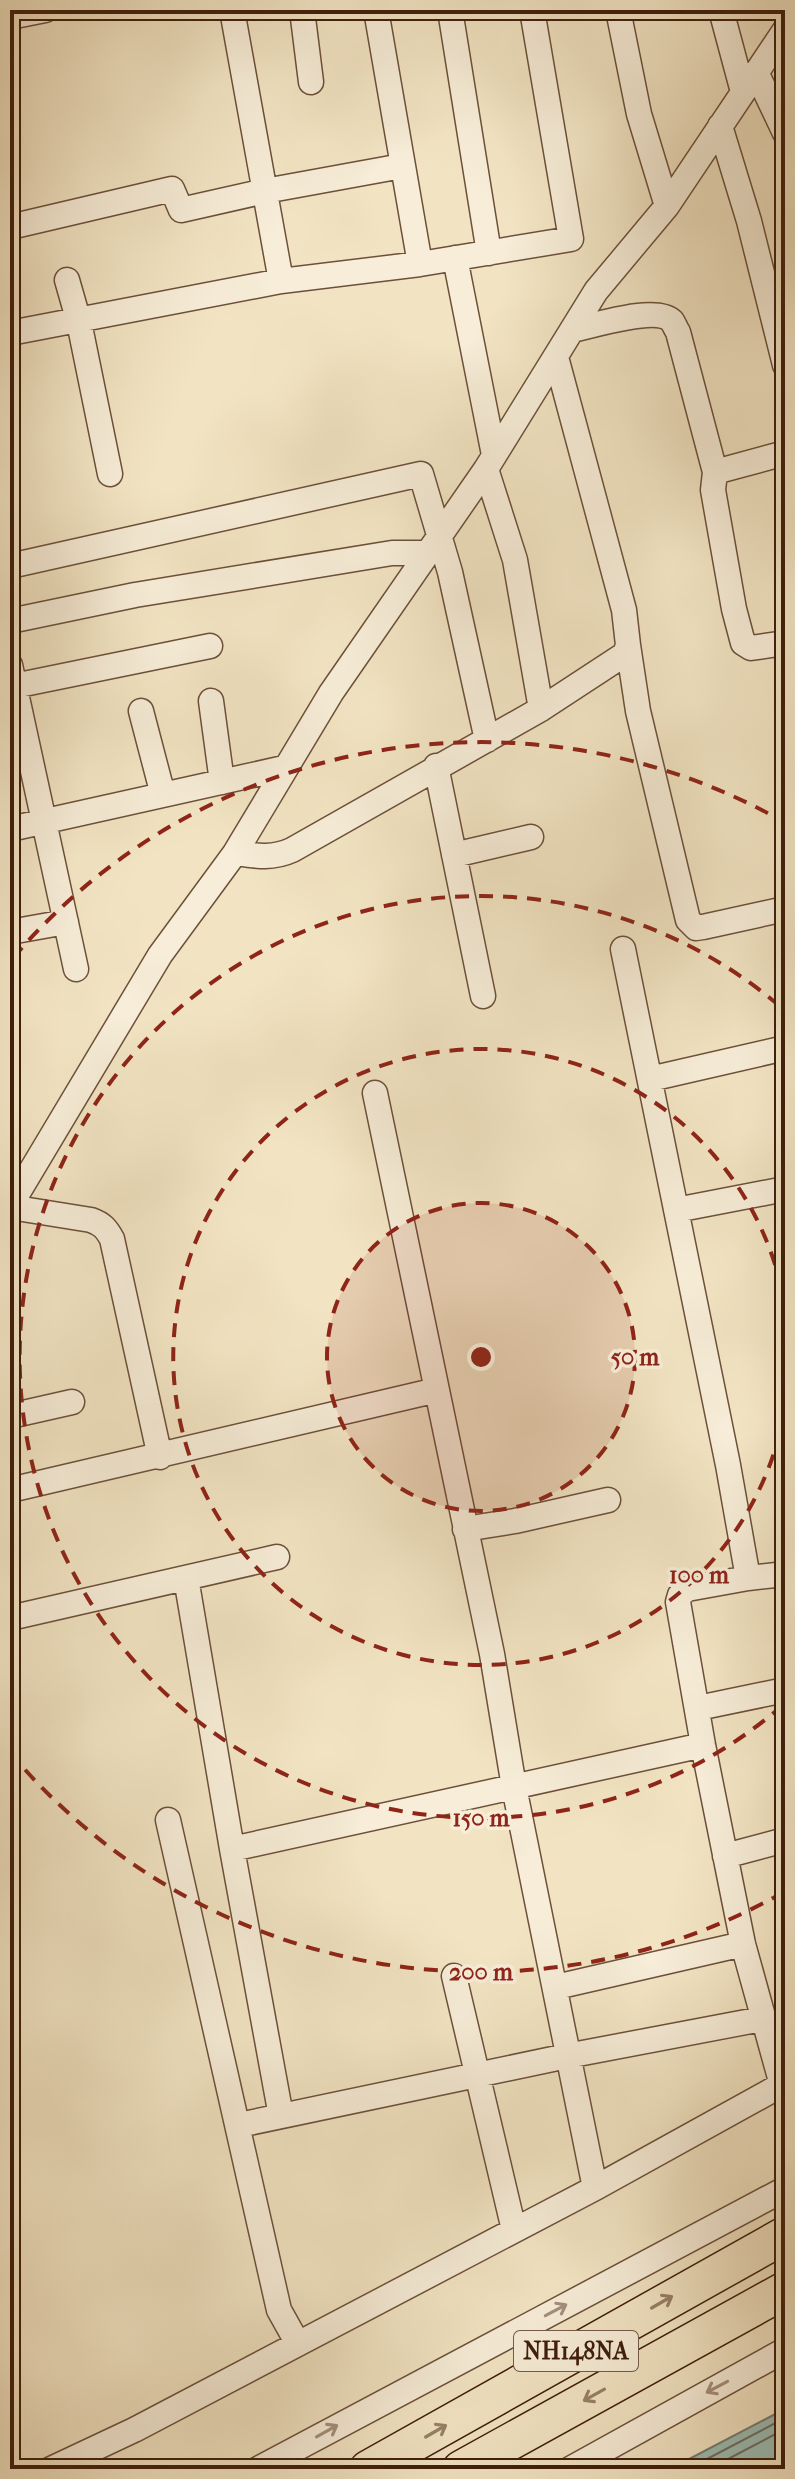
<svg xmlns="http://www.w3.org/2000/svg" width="795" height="2479" viewBox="0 0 795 2479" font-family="'IM FELL French Canon',serif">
<rect width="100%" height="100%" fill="#f2e4c3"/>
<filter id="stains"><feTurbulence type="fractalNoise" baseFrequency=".0025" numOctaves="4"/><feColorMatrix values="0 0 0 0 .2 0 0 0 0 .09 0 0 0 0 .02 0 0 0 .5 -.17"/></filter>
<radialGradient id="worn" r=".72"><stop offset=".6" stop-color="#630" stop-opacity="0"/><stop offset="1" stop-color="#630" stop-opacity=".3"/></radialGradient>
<path fill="#9bbeb5" stroke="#767e72" stroke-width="2" d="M785 2409V2469H670Z"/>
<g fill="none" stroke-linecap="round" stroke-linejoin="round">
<path stroke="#6d6e61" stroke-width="2" d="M688 2469 785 2418
M709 2469 785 2429"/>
<defs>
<path id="minor" d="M232 10 281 281
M302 10 311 82
M376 10 420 264
M450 10 489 253
M618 10 639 114 667 206
M721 10 743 92
M10 17 45 10
M756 72 785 133
M720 126 749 221 785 365
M10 227 172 189 181 210 265 191 402 166
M455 258 494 455
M67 280 79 322 110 474
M572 330C593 326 656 305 672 321 673 322 677 331 678 332L715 472 713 490 734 609 743 643 751 648 785 643
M10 333 281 281 420 264 571 239 532 10
M486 469 515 560 541 709
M715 472 785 453
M10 566 421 474 450 572 487 740
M10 621 135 595 392 553H429
M628 645 638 711 688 920 696 928 703 927 785 909
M10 665 76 969
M14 686 210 646
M211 701 222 782
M141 711 163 795
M436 766 483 996
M10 829 284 768
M235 853C256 856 272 859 292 850L541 709 625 654 628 645 624 610 556 357
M454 855 531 837
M10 932 66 922
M623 949 728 1465 748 1578 687 1589 680 1595 678 1602 703 1745 743 1944 782 2085
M650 1079 785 1048
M375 1093 492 1654 514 1787 595 2188
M10 1206 160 955 235 853 331 693 486 469 596 291 667 206 785 30
M10 1207 91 1220C102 1224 106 1228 112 1239L160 1457
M676 1210 785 1189
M10 1416 72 1402
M10 1490 437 1390
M465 1529 515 1521 608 1500
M186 1578 232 1849 281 2116
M748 1578 785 1574
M10 1618 277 1557
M698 1708 785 1690
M168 1820 279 2310 298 2344
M232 1849 703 1745
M725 1856 785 1840
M454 1976 514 2230
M556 1987 743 1944
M239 2125 567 2056 762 2019
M51 2469 134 2430 595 2188 785 2083
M258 2469 785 2189
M570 2469 785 2350"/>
<path id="highway" d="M368 2469 785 2235
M461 2469 785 2290"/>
</defs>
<use href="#minor" stroke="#6c503a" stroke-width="27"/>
<use href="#highway" stroke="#3f1e0d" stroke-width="39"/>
<use href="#minor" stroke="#f7edd8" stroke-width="24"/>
<use href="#highway" stroke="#f2e4c3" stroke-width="36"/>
</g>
<defs><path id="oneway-shaft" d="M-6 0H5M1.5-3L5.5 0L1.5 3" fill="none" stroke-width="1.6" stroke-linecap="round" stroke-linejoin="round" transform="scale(2)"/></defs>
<g stroke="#988168">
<use href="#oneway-shaft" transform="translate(662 2302) rotate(-30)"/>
<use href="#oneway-shaft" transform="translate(594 2395) rotate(151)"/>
<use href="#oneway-shaft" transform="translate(436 2431) rotate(-30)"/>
</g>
<g stroke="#a4907d">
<use href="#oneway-shaft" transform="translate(556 2310) rotate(-28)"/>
<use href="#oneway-shaft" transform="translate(717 2387) rotate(152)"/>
<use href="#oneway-shaft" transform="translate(327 2431) rotate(-29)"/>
</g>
<circle cx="481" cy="1357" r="154" fill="#8f2418" fill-opacity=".12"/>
<g fill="none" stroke="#8f2418" stroke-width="4" stroke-dasharray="14 10">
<circle cx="481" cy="1357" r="154"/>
<path d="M785 1408A308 308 0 1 1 785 1306"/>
<path d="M783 1705A461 461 0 1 1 783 1009"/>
<path d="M784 1892A615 615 0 0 1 13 1756M13 958A615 615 0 0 1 784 822"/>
</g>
<g text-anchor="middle" stroke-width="7" stroke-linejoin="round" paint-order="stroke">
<rect fill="#f7edd8" stroke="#765c4a" stroke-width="2" x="514" y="2331" width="124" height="40" rx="6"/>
<g font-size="24" font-weight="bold" fill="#3f1e0d">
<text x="576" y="2359">NH148NA</text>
</g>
</g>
<circle cx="481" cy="1357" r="12" fill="#8f2418" stroke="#f7edd8" stroke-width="4"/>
<g font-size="24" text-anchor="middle" font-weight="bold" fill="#8f2418" stroke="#f7edd8" stroke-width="7" stroke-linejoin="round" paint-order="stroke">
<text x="635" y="1365">50 m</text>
<text x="699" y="1583">100 m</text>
<text x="481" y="1826">150 m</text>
<text x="481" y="1980">200 m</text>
</g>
<rect width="795" height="2479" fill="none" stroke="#f2e4c3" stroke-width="40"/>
<rect x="12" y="12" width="771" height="2455" fill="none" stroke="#3f1e0d" stroke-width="4"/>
<rect x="20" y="20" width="755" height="2439" fill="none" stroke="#3f1e0d" stroke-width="2"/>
<rect width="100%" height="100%" filter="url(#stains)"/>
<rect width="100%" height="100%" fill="url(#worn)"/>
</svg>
